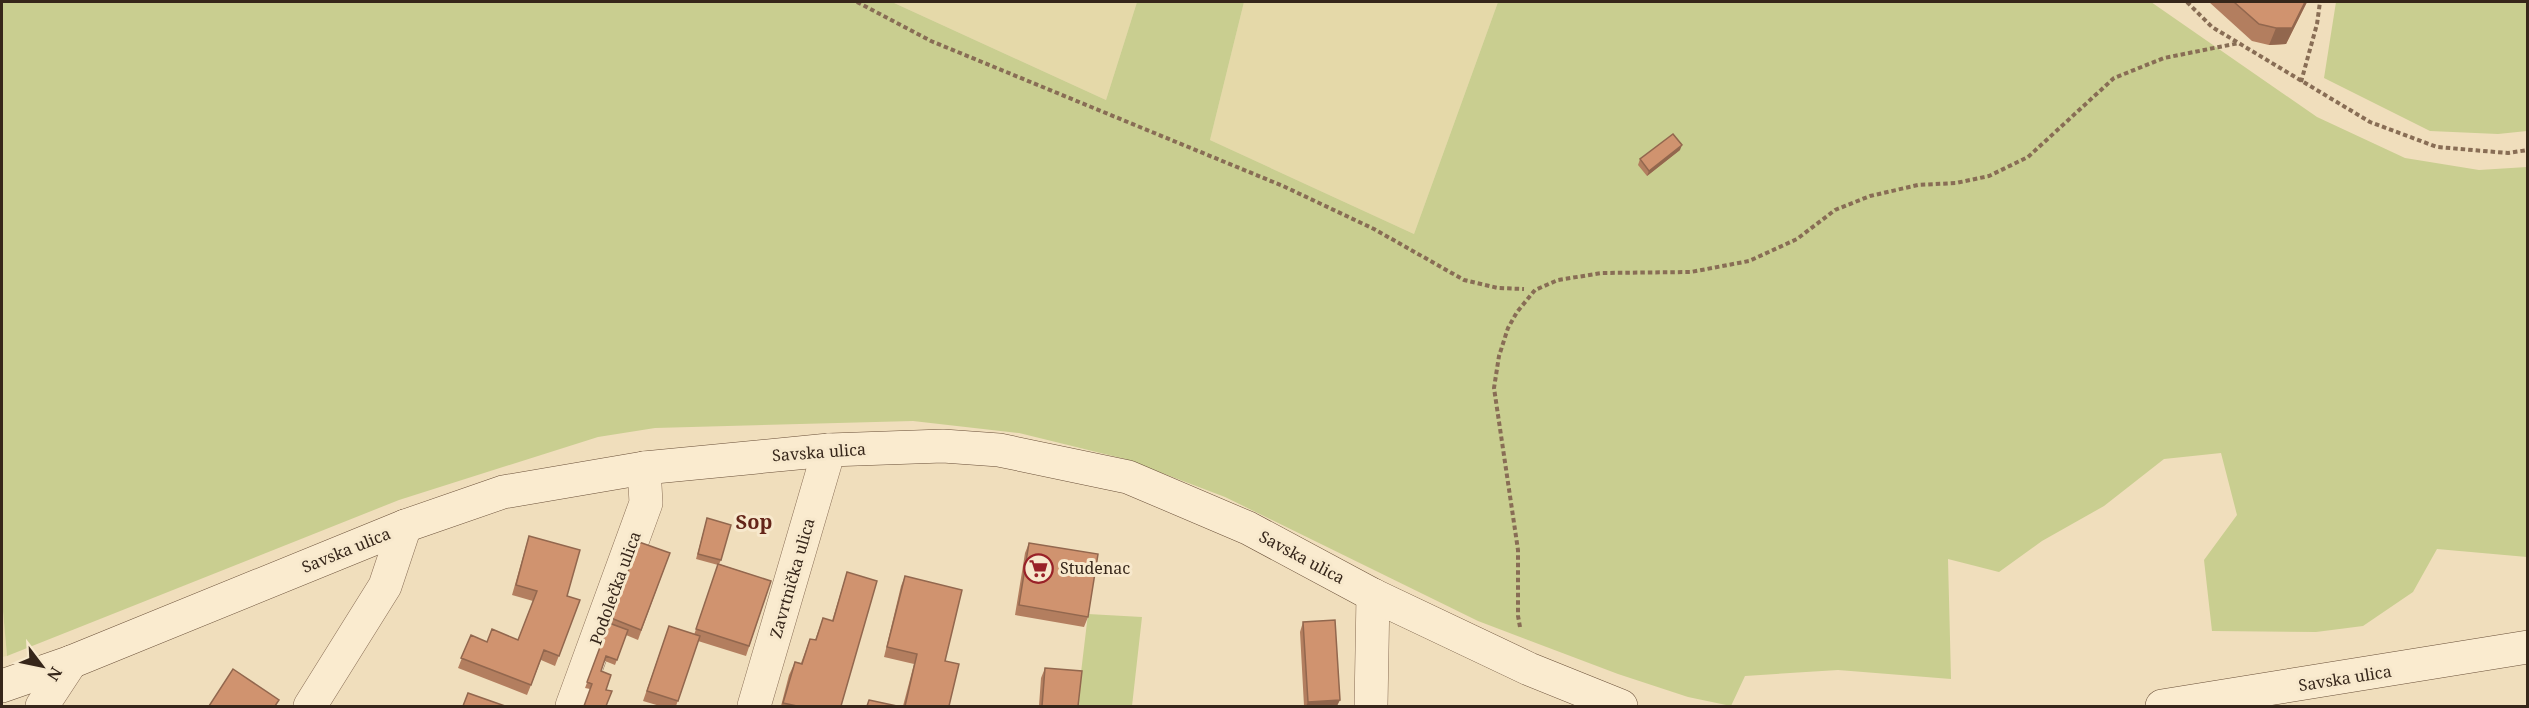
<svg xmlns="http://www.w3.org/2000/svg" width="2529" height="708" viewBox="0 0 2529 708" font-family="'Noto Serif',serif">
<rect width="100%" height="100%" fill="#f0debc"/>
<path fill="#e5d9a9" d="M892 2H1137L1106 100Z
M1244 2H1498L1414 234 1210 140Z
M2 600 7 656 2 657Z"/>
<path fill="#c9ce90" d="M2 2H892L1106 100 1137 2H1244L1210 140 1414 234 1498 2H2151L2317 117 2405 158 2479 170 2527 167V557L2437 549 2413 592 2363 626 2316 632 2212 631 2204 560 2237 515 2221 453 2164 459 2104 506 2042 541 1999 572 1948 559 1951 679 1838 670 1745 676 1731 706 1688 697 1618 674 1478 621 1225 497 1125 459 1019 433 913 421 655 428 598 437 399 500 7 656 2 600Z
M2336 2H2527V131L2498 134 2430 131 2324 78Z
M1088 614 1142 617 1132 706H1077Z"/>
<g fill="none" stroke-linecap="round" stroke-linejoin="round">
<defs>
<path id="street" d="M42 706 71 662
M310 706 385 586 405 526
M572 706 646 503 644 468
M754 706 829 450
M1371 706 1373 595"/>
<path id="secondary" d="M2 686 71 662 405 526 503 492 644 468 829 450 943 446 999 450 1128 477 1248 528 1373 595 1529 669 1621 706
M2162 706 2528 647"/>
</defs>
<use href="#street" stroke="#886d55" stroke-width="34"/>
<use href="#secondary" stroke="#694f38" stroke-width="34"/>
<path stroke="#886d55" stroke-width="4" stroke-dasharray="4.5 3" stroke-linecap="butt" d="M857 2 931 41 1283 186 1374 229 1464 280 1498 288 1524 289
M2187 2 2212 27 2370 122 2437 147 2508 153 2528 150
M2301 82 2317 24 2320 2
M1520 627 1518 616V550L1494 388 1499 356 1508 328 1517 312 1535 290 1558 280 1602 273 1691 272 1749 261 1797 239 1835 210 1870 196 1918 185 1956 183 1989 176 2028 157 2114 78 2164 58 2239 43"/>
<use href="#street" stroke="#faebcf" stroke-width="33"/>
<use href="#secondary" stroke="#faebcf" stroke-width="33"/>
</g>
<path fill="#b37e5f" d="M2209 2H2307L2286 44 2269 45 2252 41Z
M1680 150 1647 176 1638 165 1640 159Z
M707 518 721 560 719 564 771 581 746 656 698 641 676 706H660L643 701 669 626 694 635 718 565 696 559Z
M529 536 567 596 580 600 555 666 541 660 527 695 458 668 471 635 487 642 518 640 533 601 512 595 526 546Z
M639 542 670 553 638 640 626 635 615 665 605 661 590 689 585 688Z
M1029 543 1088 617 1084 627 1015 615 1025 553Z
M847 572 841 706H781L789 675 795 662 801 663 810 639 815 640 823 618 832 621Z
M905 576 945 661 949 706H903L914 664 884 657 901 586Z
M1303 622 1337 706H1304L1300 632Z
M1045 668 1078 706H1039L1041 678Z"/>
<path fill="#92674e" d="M2305 2H2307L2286 44 2269 45 2276 28Z
M1682 145 1680 150 1647 176 1649 171Z
M1340 700 1337 706H1306L1308 702Z"/>
<path fill="#d0936f" stroke="#92674e" stroke-width="1.5" d="M2234 2H2305L2292 28H2276L2259 24Z
M1673 134 1682 145 1649 171 1640 159Z
M707 518 731 525 721 560 698 554Z
M529 536 580 550 567 596 580 600 559 656 544 650 531 685 461 658 471 635 487 642 492 629 518 640 537 591 516 585Z
M639 542 670 553 641 630 611 618Z
M1029 543 1098 554 1088 617 1019 605Z
M718 564 771 581 749 646 696 629Z
M847 572 877 581 841 706H797L783 703 795 662 802 664 810 639 816 640 823 618 833 621Z
M905 576 962 590 945 661 959 664 949 706H905L917 654 887 647Z
M1335 620 1340 700 1308 702 1303 622Z
M609 623 628 630 617 660 606 656 601 671 611 675 606 690 612 691 606 706H584L592 684 587 682Z
M669 626 700 636 678 701 647 691Z
M1045 668 1082 671 1078 706H1042Z
M233 669 279 700 275 706H209Z
M468 693 505 706H463Z
M869 700 897 706H867Z"/>
<defs>
<symbol id="supermarket-ring" viewBox="-11 -11 22 22"><circle r="9.5" fill="#f7e8cc" stroke="#992228" stroke-width="1.5"/><path d="M-6-5.5h2.5l.6 2H6L4.5 2H-2.5L-4.4-4H-6ZM-1.5 3.2a1.3 1.3 0 1 0 .1 0ZM3 3.2a1.3 1.3 0 1 0 .1 0Z" fill="#992228"/></symbol>
</defs>
<g fill-rule="evenodd">
<use href="#supermarket-ring" x="1022" y="552" width="33" height="33"/>
</g>
<g text-anchor="middle" stroke-width="6" stroke-linejoin="round" paint-order="stroke">
<g font-size="16" fill="#36261a" stroke="#f7e8cc">
<text transform="translate(819 452) rotate(-4)" y="6">Savska ulica</text>
<text transform="translate(346 550) rotate(-22)" y="6">Savska ulica</text>
<text transform="translate(1302 557) rotate(28)" y="6">Savska ulica</text>
<text transform="translate(792 578) rotate(-74)" y="6">Zavrtnička ulica</text>
<text transform="translate(615 588) rotate(-70)" y="6">Podolečka ulica</text>
<text transform="translate(2345 678) rotate(-9)" y="6">Savska ulica</text>
</g>
<g font-size="16" fill="#36261a" stroke="#f7e8cc" text-anchor="start">
<text x="1060" y="574">Studenac</text>
</g>
<g font-size="20" font-weight="bold" fill="#642418" stroke="#f7e8cc">
<text x="754" y="529">Sop</text>
</g>
</g>
<rect width="2529" height="708" fill="none" stroke="#36261a" stroke-width="6"/>
<g transform="translate(42 666) rotate(122)" stroke="#f7e8cc" stroke-width="4.5" paint-order="stroke">
<path d="M0-4.5L10 22L0 15L-10 22Z" fill="#36261a"/>
<text y="-9" font-size="16" font-weight="bold" text-anchor="middle" fill="#36261a">N</text>
</g>
</svg>
